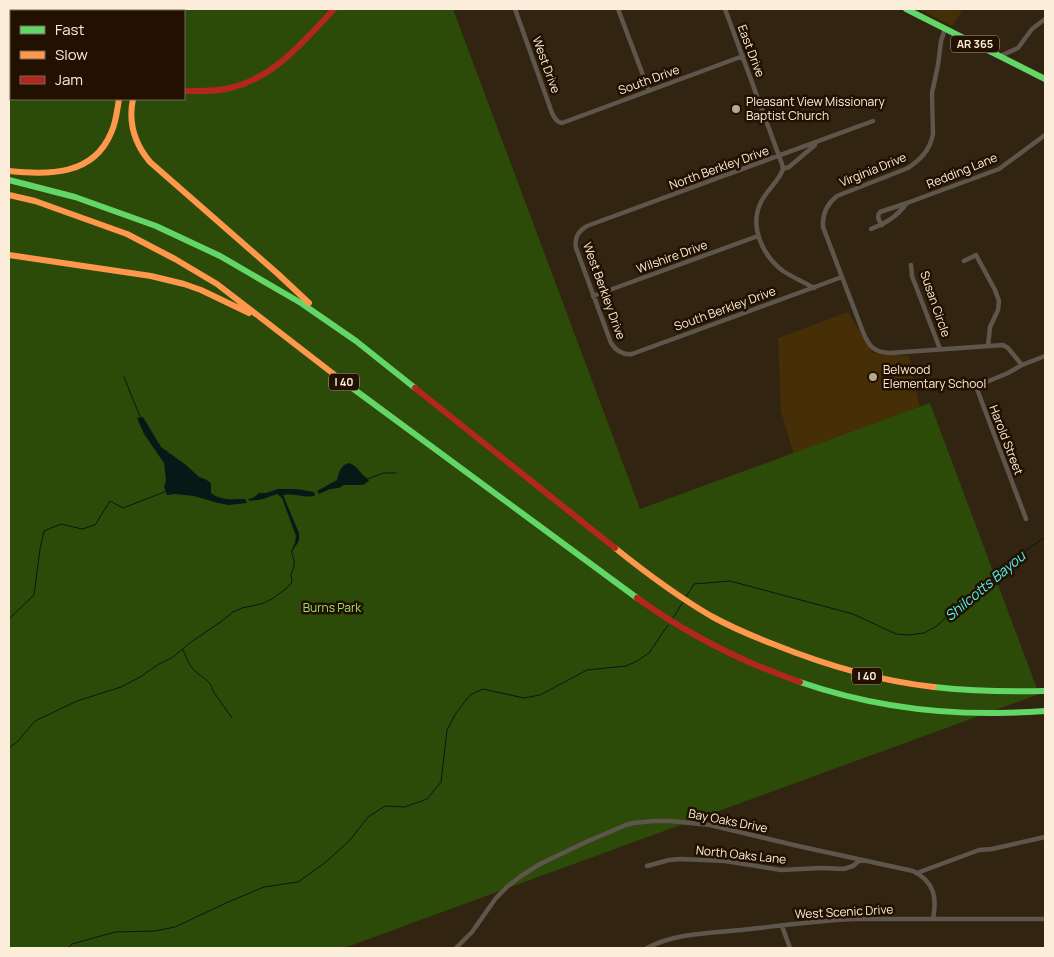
<svg xmlns="http://www.w3.org/2000/svg" width="1054" height="957" viewBox="0 0 1054 957" font-family="Manrope,sans-serif">
<rect width="100%" height="100%" fill="#312411"/>
<path fill="#462e07" d="M921 9H963L952 26 921 10Z
M848 312 873 353 909 356 922 419 795 458 781 411 778 338Z"/>
<path fill="#2c4b09" fill-rule="evenodd" d="M9 9H453L640 509 930 403 1039 694 344 948H9ZM11 11H184V99H11Z"/>
<path fill="#071816" d="M143 417 161 447 186 465 199 477 205 479 211 483V493C221 501 233 499 245 499L247 503 229 505 218 503 194 496 175 494 167 495 164 487 166 480 164 463 144 434 137 418Z
M349 463C359 466 360 475 367 478L369 481 363 485H344L339 488 330 489 319 494 317 491 337 480C339 473 340 465 349 463Z
M278 489H297L314 492 315 496C304 498 294 493 283 495L299 533C300 543 296 544 292 552L295 562 294 567H293L294 563 291 551 295 543 296 536 282 498 277 494 263 499 250 501 248 499 253 498 259 493H266Z"/>
<g fill="none" stroke-linecap="round" stroke-linejoin="round">
<path stroke="#071816" stroke-width="1" d="M124 377 141 419
M368 479 383 473H396
M686 597 694 584 730 581 853 614 896 634 910 635 924 633 937 626 965 599 1015 558 1045 537
M673 618 683 602
M9 619 34 595 40 549 44 531 61 524 82 529 95 525 110 501 123 508 167 491
M183 650C186 656 189 666 195 671 202 678 211 680 213 691L232 718
M9 748 17 742 35 721 77 701 121 687 140 677 159 664 173 657 191 642 222 621 233 612 242 608 261 604 272 599 287 588 292 582 291 574 294 567
M68 948 72 944 115 932 155 931 175 927 226 903 264 887 298 882 326 862 350 840 368 817 385 806 405 807 427 799 441 782 447 730 456 713 470 695 483 689 524 698 540 695 587 670 626 666 637 661 649 653 668 625"/>
<path stroke="#5e564c" stroke-width="4.5" d="M515 9 552 113C555 118 556 122 562 123L743 56
M618 9 649 91
M725 9 782 164 783 169
M945 29 941 41 938 65 932 93 933 134C930 150 921 159 908 168L837 196C827 204 822 214 823 227L863 332C869 347 874 352 890 353L1003 345 1008 348 1022 365
M1000 56 1018 48 1032 29 1045 19
M882 225C879 221 876 216 880 212L907 203
M871 229C888 222 896 217 907 203L999 169 1045 135
M964 261 976 255 995 290 999 301 998 310 990 327 988 346
M911 265 912 276 940 349
M842 277 632 354C623 355 616 351 611 343L576 248C574 238 578 231 587 226L873 121
M814 288C804 282 792 277 783 271 762 255 749 226 761 202 767 190 779 181 783 169L789 167 815 145
M593 296 758 236
M1026 519 977 389 979 385 1008 373 1022 365 1045 356
M647 866 669 860 681 859 725 861 781 870 821 868 844 869 853 866 860 860
M917 873 979 850 992 849 1045 837
M782 926 790 948
M456 948 472 932 496 898 508 886 521 876 540 864 586 842 626 825 633 823 654 821H670L710 825 798 846 913 871C935 882 937 898 933 919
M647 948C676 933 710 933 741 930 778 926 815 921 852 919H1045"/>
<path stroke="#63d668" stroke-width="6" d="M906 9 1045 79
M9 180 75 197 156 226 220 256 301 303 356 341 415 388
M340 379 637 598
M800 682C863 704 932 714 999 713 1014 713 1030 712 1045 711
M934 687C971 691 1008 692 1045 691"/>
<path stroke="#ff974d" stroke-width="6" d="M133 99C128 123 134 143 150 162L278 274 309 303
M9 171C48 175 93 176 111 133 116 123 117 111 119 99
M9 195 35 201 127 234 175 259 217 284 340 379
M9 255 151 276 184 284 201 290 249 313
M615 548C646 573 677 596 711 616 731 627 752 636 773 644 825 665 879 681 934 687"/>
<path stroke="#b3261e" stroke-width="6" d="M9 52 11 54 9 55
M184 91C200 91 215 92 230 88 274 78 305 40 334 9
M415 388 615 548
M637 598C687 634 742 662 800 682"/>
</g>
<g fill="#b4a794" stroke="#210" stroke-width="2">
<circle cx="736" cy="109" r="5"/>
<circle cx="873" cy="377" r="5"/>
</g>
<g text-anchor="middle" stroke-width="5" stroke-linejoin="round" paint-order="stroke">
<g fill="#210" stroke="#baab99" stroke-width="1">
<rect x="951" y="35.5" width="48" height="17" rx="4"/>
<rect x="329" y="373.5" width="30" height="17" rx="4"/>
<rect x="852" y="667.5" width="30" height="17" rx="4"/>
</g>
<g font-size="11" font-weight="bold" fill="#fbedda">
<text x="975" y="48">AR 365</text>
<text x="344" y="386">I 40</text>
<text x="867" y="680">I 40</text>
</g>
<g font-size="12" fill="#fbedda" stroke="#210">
<text transform="translate(751 51) rotate(69)" y="4">East Drive</text>
<text transform="translate(546 65) rotate(70)" y="4">West Drive</text>
<text transform="translate(649 80) rotate(-20)" y="4">South Drive</text>
<text transform="translate(719 168) rotate(-20)" y="4">North Berkley Drive</text>
<text transform="translate(873 170) rotate(-22)" y="4">Virginia Drive</text>
<text transform="translate(962 171) rotate(-22)" y="4">Redding Lane</text>
<text transform="translate(672 257) rotate(-20)" y="4">Wilshire Drive</text>
<text transform="translate(604 291) rotate(70)" y="4">West Berkley Drive</text>
<text transform="translate(935 304) rotate(71)" y="4">Susan Circle</text>
<text transform="translate(725 309) rotate(-20)" y="4">South Berkley Drive</text>
<text transform="translate(1006 440) rotate(69)" y="4">Harold Street</text>
<text transform="translate(728 821) rotate(11)" y="4">Bay Oaks Drive</text>
<text transform="translate(741 855) rotate(6)" y="4">North Oaks Lane</text>
<text transform="translate(844 912) rotate(-3)" y="4">West Scenic Drive</text>
</g>
<g font-size="12" fill="#fbedda" stroke="#210" text-anchor="start">
<text x="746" y="106">Pleasant View Missionary<tspan x="746" dy="14">Baptist Church</tspan></text>
<text x="883" y="374">Belwood<tspan x="883" dy="14">Elementary School</tspan></text>
</g>
<g font-size="12" fill="#9ae26b" stroke="#210">
<text x="332" y="612">Burns Park</text>
</g>
<g font-size="14" font-style="italic" fill="#50f8f7" stroke="#210">
<text transform="translate(985 586) rotate(-40)" y="5">Shilcotts Bayou</text>
</g>
</g>
<rect width="1054" height="957" fill="none" stroke="#fbedda" stroke-width="20"/>
<rect x="10" y="10" width="175" height="90" fill="#221100" stroke="#796957"/>
<rect x="20" y="26" width="25" height="8" fill="#63d668" stroke="#796957"/>
<text x="55" y="35" font-size="15" fill="#fbedda">Fast</text>
<rect x="20" y="51" width="25" height="8" fill="#ff974d" stroke="#796957"/>
<text x="55" y="60" font-size="15" fill="#fbedda">Slow</text>
<rect x="20" y="76" width="25" height="8" fill="#b3261e" stroke="#796957"/>
<text x="55" y="85" font-size="15" fill="#fbedda">Jam</text>
</svg>
